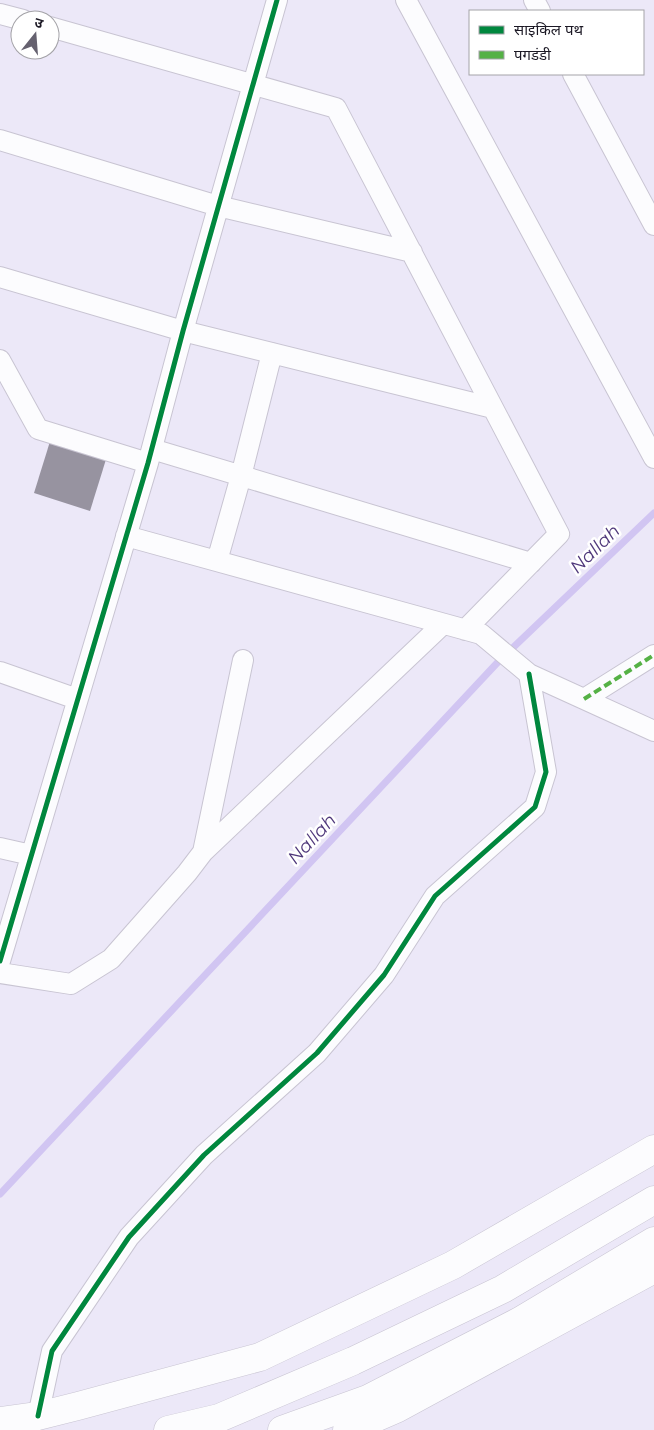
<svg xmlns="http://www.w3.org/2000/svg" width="654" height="1430" viewBox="0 0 654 1430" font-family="Montserrat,'Noto Sans Devanagari',sans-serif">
<rect width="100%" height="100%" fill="#ece8f8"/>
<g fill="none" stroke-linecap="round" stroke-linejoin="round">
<path stroke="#d1c5f2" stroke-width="7" d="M0 1194 498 662 654 513"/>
</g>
<path fill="#9793a0" d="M52 435 108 453 90 511 34 493Z"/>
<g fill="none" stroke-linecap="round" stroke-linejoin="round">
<defs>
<path id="street" d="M406 0 654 458
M534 0 540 11
M0 14 23 20
M50 27 336 108 559 534 465 630
M573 74 654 225
M0 140 218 206 412 252
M0 277 183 331 493 408
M0 360 38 429 148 463
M152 449 531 563
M126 536 481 634 529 674 654 731
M217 561 241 476 272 353
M0 672 77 699
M584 699 654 655
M0 848 31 855
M203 852 243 660
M0 961 148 463 183 331 277 0
M0 973 71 984 111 959 187 873 203 852 443 624
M38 1416 52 1351 129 1237 204 1155 317 1053 384 975 435 896 535 807 546 772 529 674"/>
<path id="secondary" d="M0 1421 38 1416 78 1406 260 1357 453 1265 654 1149
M347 1430 396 1409 654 1269"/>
<path id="highway" d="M168 1430 219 1418 353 1361 503 1289 654 1200
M282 1430 368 1399 520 1321 654 1241"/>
</defs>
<use href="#street" stroke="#c8c4d2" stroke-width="22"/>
<use href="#secondary" stroke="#c8c4d2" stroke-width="29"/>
<use href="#highway" stroke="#c8c4d2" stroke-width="29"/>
<use href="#street" stroke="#fcfcfe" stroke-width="20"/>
<use href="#secondary" stroke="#fcfcfe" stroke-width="28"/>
<use href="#highway" stroke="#fcfcfe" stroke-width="28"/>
<path stroke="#55b145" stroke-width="4" stroke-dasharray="8 4" stroke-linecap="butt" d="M584 699 654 655"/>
<defs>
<path id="cycleway" d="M0 961 148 463 183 331 277 0
M38 1416 52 1351 129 1237 204 1155 317 1053 384 975 435 896 535 807 546 772 529 674"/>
</defs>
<use href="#cycleway" stroke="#fff" stroke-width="8"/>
<use href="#cycleway" stroke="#00873e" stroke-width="5"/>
</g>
<g text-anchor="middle" stroke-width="5" stroke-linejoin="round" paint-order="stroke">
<g font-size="18" font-style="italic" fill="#4f387b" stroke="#fff">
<text transform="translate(595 549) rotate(-44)" y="6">Nallah</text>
<text transform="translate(312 839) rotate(-47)" y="6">Nallah</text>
</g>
</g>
<rect x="469" y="10" width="175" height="65" fill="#ffffff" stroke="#a4a3a8"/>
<rect x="479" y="26" width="25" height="8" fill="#00873e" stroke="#a4a3a8"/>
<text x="514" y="35" font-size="15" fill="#1c1925">साइकिल पथ</text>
<rect x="479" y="51" width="25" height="8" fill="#55b145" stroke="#a4a3a8"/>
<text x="514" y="60" font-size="15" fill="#1c1925">पगडंडी</text>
<g transform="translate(35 35) rotate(17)"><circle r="24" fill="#ffffff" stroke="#a4a3a8"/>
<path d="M0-4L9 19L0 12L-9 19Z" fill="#65616f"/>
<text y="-8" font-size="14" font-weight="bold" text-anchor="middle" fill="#1c1925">उ</text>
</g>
</svg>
